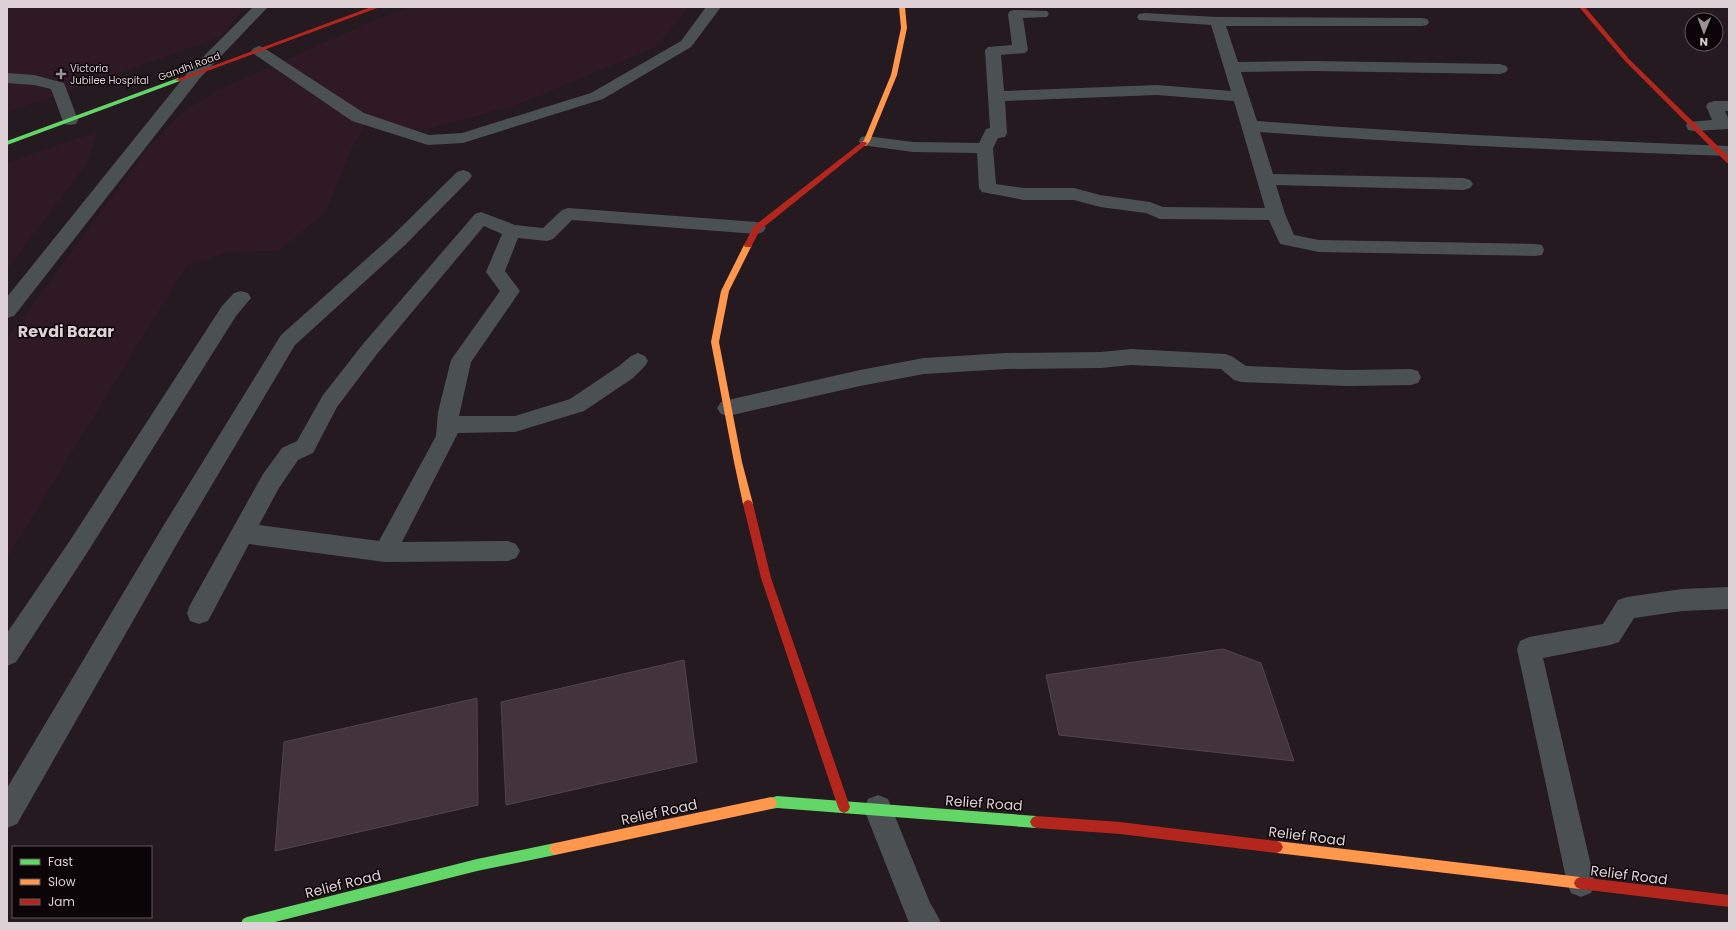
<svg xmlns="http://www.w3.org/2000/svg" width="1736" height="930" viewBox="0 0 1736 930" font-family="Poppins,sans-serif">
<rect width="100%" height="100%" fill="#241a1f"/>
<path fill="#2f1924" d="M7 7H245L221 37 7 112Z
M412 7H689L655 48 516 105 406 135 371 115 349 154 327 211 279 251 230 252 187 265 7 558V339L150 145 181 113 220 89 375 20Z
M98 131 88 163 7 269V163Z"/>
<path fill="#42343a" stroke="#50464b" d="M1223 649 1261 663 1294 761 1059 735 1046 675Z
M684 660 697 762 506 805 501 702Z
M477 698 478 805 275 851 284 742Z"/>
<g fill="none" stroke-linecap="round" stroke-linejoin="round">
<path fill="#4b5152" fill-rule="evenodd" d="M7 73 34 75 64 83 78 120 76 124 70 125 64 124 51 89 34 85 7 83Z"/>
<path fill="#4b5152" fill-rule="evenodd" d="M253 7H268L200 78 14 316 7 318V297L188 72Z
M706 7H721L691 47 603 99 463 143 428 145 352 121 254 54 251 51 254 48 259 46 264 48 364 113 429 135 462 133 591 93 681 41Z
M1015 10 1047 11 1049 14 1047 17 1023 18 1028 50 1025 53 1001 55 1004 91 1157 85 1231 91 1211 25 1139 20 1137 17 1139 14 1144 13 1217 17 1422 18 1427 19 1429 22 1427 25 1422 26H1226L1238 62 1314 61 1500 64 1506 66 1508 69 1506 72 1500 74 1314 71 1241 72 1257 121C1414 133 1571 140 1729 146V156C1572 151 1416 144 1260 132L1273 174 1464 178 1470 180 1473 184 1470 188 1464 190 1276 185 1285 214 1294 235 1319 240 1535 244 1542 245 1544 250 1542 255 1535 256 1319 252 1280 244 1269 220 1160 219 1146 213 1100 207 1074 200H1024L982 192 979 188 977 153 913 152 861 145 859 141 861 137 867 136 913 142 979 143 986 129 990 128 985 50 988 47 1012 45 1008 14 1010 11ZM1157 95 1234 101 1265 208 1163 207 1150 202 1100 195 1074 188H1024L996 184 993 148 998 138 1005 137 1007 133 1005 101Z
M1714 101H1729V111H1725L1729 120V129L1694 131 1688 130 1686 126 1688 122 1712 120 1706 106 1708 103Z
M463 170 469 172 472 176 469 180 405 245 295 345 178 542 17 824 7 828V788L162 528 281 335 391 237 457 172Z
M568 208 757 222 763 224 766 228 763 232 757 234 572 220 553 239 547 241 518 238 505 271 520 291 471 362 459 416H515L570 399 619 366 631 356 638 353 645 356 648 361 645 366 633 378 584 411 515 432 458 433 402 542 508 541 516 544 520 551 516 558 508 561 385 562 249 544 208 621 199 624 190 621 187 613 190 605 263 474 282 448 297 441 323 395 363 344 475 214 481 212 515 225 543 228 562 210ZM484 226 502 234 486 272 500 291 451 360 438 412 436 436 379 541 259 525 279 488 298 460 313 453 337 407 377 354Z
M241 291 248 293 251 298 236 316 87 553 16 662 7 666V633L71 539 222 306 234 293Z
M1131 349 1226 354 1233 357 1246 366 1347 370 1411 369 1418 371 1421 377 1418 383 1411 385 1347 386 1241 382 1234 380 1221 369 1131 365 1101 368 1006 369 924 374 860 386 728 416 721 414 717 408 721 402 728 400 860 370 924 358 1006 353 1101 352Z
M1729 587V609L1682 611 1634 618 1619 642 1610 645 1543 658 1595 883 1591 893 1581 897 1571 893 1567 883 1517 649 1520 641 1529 637 1603 624 1618 600 1627 597 1682 589Z
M878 795 888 799 930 903 936 913 941 923H909L864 809 868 799Z"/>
<path fill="#63d668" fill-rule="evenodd" d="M178 78 181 80 180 81 7 145V141Z
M777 796 1036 816 1040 818 1042 822 1040 826 1036 828 777 808 771 809 767 807 765 803 767 799Z
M555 843 559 845 561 849 559 853 555 855 477 871 271 923H241L243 919 247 917 477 859Z"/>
<path fill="#ff974d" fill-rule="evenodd" d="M899 7H905L907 28 897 75 870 141 866 146H862L861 144 864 140 891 75 901 28Z
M748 242 752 245 729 291 719 342 742 462 753 504 751 507 748 508 745 507 743 504 734 462 711 342 721 291 744 245Z
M771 797 775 799 777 803 775 807 771 809 555 855 551 853 549 849 551 845 555 843Z
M1277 841 1580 877 1584 879 1586 883 1584 887 1580 889 1277 853 1273 851 1271 847 1273 843Z"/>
<path fill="#b3261e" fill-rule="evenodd" d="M371 7H380L180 81 175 80Z
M1579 7H1585L1629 59 1729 157V163H1727L1625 61Z
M862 142H866L867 144 760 230 751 247H745L744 245 754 226Z
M748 500 751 501 753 504 771 578 850 807 848 811 844 813 840 811 838 807 761 578 743 504 745 501Z
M1036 816 1120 822 1277 841 1281 843 1283 847 1281 851 1277 853 1120 834 1036 828 1032 826 1030 822 1032 818Z
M1580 877 1729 895V907L1580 889 1576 887 1574 883 1576 879Z"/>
</g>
<path fill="#9e9297" stroke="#0c0508" stroke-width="1.5" d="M59 68h4v4h4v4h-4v4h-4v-4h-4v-4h4z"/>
<g text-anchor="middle" stroke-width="3" stroke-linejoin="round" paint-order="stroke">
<g font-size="10" fill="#dfd2d7" stroke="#0c0508">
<text transform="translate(189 66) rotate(-20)" y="4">Gandhi Road</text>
</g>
<g font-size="10" fill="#dfd2d7" stroke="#0c0508" text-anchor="start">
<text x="70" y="72">Victoria<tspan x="70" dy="12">Jubilee Hospital</tspan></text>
</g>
<g font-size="14" fill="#dfd2d7" stroke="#0c0508">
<text transform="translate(984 803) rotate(4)" y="5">Relief Road</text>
<text transform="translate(659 812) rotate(-12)" y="5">Relief Road</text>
<text transform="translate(1307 836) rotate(7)" y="5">Relief Road</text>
<text transform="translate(1629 875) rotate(7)" y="5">Relief Road</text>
<text transform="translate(343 884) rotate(-14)" y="5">Relief Road</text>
</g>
<g font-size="16" font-weight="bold" fill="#dfd2d7" stroke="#0c0508">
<text x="66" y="337">Revdi Bazar</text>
</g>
</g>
<rect width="1736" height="930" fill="none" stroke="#dfd2d7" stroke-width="16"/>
<rect x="12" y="846" width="140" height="72" fill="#0c0508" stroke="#60575b"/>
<rect x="20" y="859" width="20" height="6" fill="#63d668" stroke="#60575b"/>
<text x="48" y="866" font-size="12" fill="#dfd2d7">Fast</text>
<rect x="20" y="879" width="20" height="6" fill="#ff974d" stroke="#60575b"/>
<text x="48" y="886" font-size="12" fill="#dfd2d7">Slow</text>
<rect x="20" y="899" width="20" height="6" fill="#b3261e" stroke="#60575b"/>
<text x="48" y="906" font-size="12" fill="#dfd2d7">Jam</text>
<g transform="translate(1704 32) rotate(181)"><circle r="19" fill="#0c0508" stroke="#60575b"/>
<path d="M0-3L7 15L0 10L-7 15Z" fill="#9e9297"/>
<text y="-6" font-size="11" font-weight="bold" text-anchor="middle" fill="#dfd2d7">N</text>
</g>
</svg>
